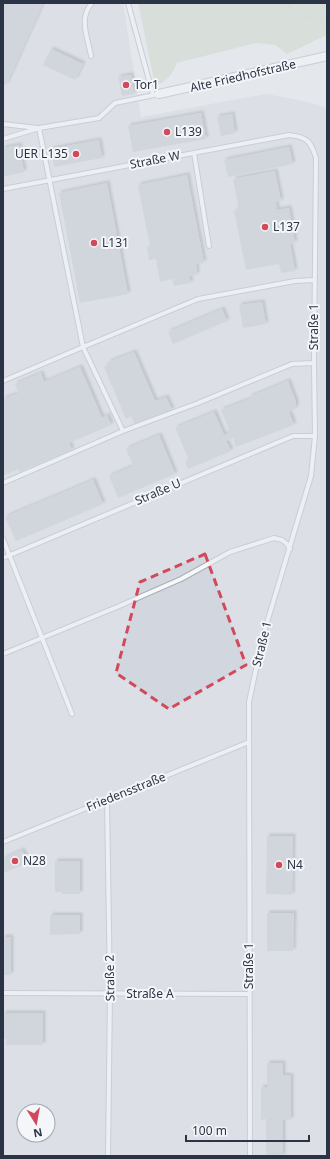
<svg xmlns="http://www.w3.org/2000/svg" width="330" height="1159" viewBox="0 0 330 1159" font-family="'Noto Sans',sans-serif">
<defs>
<filter id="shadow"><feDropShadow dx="2.5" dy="-2.5" stdDeviation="1" flood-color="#0004"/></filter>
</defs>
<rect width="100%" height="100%" fill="#e4e7ec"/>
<path fill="#d2d6de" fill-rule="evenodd" d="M3 3H123L141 117 266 94 303 101 327 108 326 940 327 1156H3ZM24 1111H48V1135H24Z"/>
<path fill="#c9d6c5" d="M138 3H327V35L287 54 275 45 256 43 177 63C172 74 167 83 155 85Z"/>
<path fill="#bbc0ca" filter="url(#shadow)" d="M4 3H43L6 85 3 84V6Z
M51 49 83 64 75 80 43 65Z
M131 75 134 94 122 96 118 77Z
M201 113 206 139 133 152 128 126Z
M232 114 235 133 221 136 217 117Z
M99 140 102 158 54 167 51 149Z
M19 145 24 172 3 177V148Z
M289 147 293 164 228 177 224 160Z
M275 171 281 201 276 202 277 210 289 208 295 243 290 244 295 271 281 273 279 264 246 270 234 211 239 210 233 179Z
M187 175 204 263 196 264 197 275 189 276 191 283 174 286 172 279 160 282 156 259 149 260 147 247H150L138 185Z
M107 183 128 294 80 303 59 193Z
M262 302 266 324 243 328 239 305Z
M222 309 227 321 173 344 168 332Z
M134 352 155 401 166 397 172 410 135 425 131 416 126 419 104 367 109 364 108 362Z
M80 367 102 418 107 415 111 425 69 443 72 450 19 472 18 469 3 476V399L19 393 15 384 41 373 44 382Z
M288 381 296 402V408L289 412 294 425 236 447 233 438 226 441 231 451 188 469 185 462 189 460 175 428 214 412 224 435 230 432 221 410 250 399 249 397Z
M159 435 175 474 118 498 109 476 133 466 126 449Z
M93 480 103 504 16 541 5 517Z
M267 836H293L292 895 266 894Z
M22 850 28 863 3 873V859Z
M55 861H80V894H62V892H55Z
M267 913H294L293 951H267Z
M50 915H80V934L50 935Z
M3 937H11V975H3Z
M3 1013H43V1045H6V1039H3Z
M267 1063H283V1075L291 1076V1120H283V1156H266V1119L261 1120V1087H267Z"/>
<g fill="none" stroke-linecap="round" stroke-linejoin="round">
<defs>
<path id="lane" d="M128 3 153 95
M91 56C88 38 78 18 92 3
M3 124 37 128
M3 139 39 128 99 118 115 103 159 94
M194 153 209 246
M3 189 289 135C307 137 311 141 316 158L314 363 315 436 311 476 263 636 249 702 250 1156
M3 381 83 347 39 128
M123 431 198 403 292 364 314 363
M3 483 123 431 83 347 198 299 295 281 314 280
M3 539 72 714
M3 558 293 436H315
M3 654 117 607 181 579 230 552 274 538 282 540 287 544 290 549
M107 800 110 993 108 1156
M3 842 249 742
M3 993 249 994"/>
<path id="street" d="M159 94 327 56"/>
</defs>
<use href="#lane" stroke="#a9aeb7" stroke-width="6"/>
<use href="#street" stroke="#a9aeb7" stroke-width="10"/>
<path stroke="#c2c5cb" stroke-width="1.5" stroke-dasharray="3 3" stroke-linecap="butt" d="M283 3 303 16 327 22
M320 19 325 3"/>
<use href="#lane" stroke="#f7f8fa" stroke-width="4"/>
<use href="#street" stroke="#f7f8fa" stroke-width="8"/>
</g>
<path d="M0 0H330V1159H0ZM205 554 246 665 169 709 116 673 140 582Z" fill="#e4e7ec" fill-opacity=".55" fill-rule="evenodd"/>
<path fill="none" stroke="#d1495b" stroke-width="3" stroke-dasharray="8 5" stroke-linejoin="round" d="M205 554 246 665 169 709 116 673 140 582Z"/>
<g fill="#d1495b" stroke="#f4f6f9" stroke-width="1.5">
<circle cx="126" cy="85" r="4"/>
<circle cx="167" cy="132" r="4"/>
<circle cx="76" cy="154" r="4"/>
<circle cx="265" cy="227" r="4"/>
<circle cx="94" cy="243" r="4"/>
<circle cx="15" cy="861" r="4"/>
<circle cx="279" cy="865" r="4"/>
</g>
<g text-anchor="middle" stroke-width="4" stroke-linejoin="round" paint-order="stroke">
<g font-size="12" fill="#2b3445" stroke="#f4f6f9">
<text transform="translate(243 76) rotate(-13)" y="4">Alte Friedhofstraße</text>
<text transform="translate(155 160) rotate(-11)" y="4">Straße W</text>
<text transform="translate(314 327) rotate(-90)" y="4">Straße 1</text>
<text transform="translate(158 492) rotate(-23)" y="4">Straße U</text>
<text transform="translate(262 644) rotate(-76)" y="4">Straße 1</text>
<text transform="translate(126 792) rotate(-22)" y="4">Friedensstraße</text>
<text transform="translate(249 966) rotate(-90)" y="4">Straße 1</text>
<text transform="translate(110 978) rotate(-91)" y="4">Straße 2</text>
<text x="150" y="998">Straße A</text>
</g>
<g font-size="12" fill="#2b3445" stroke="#f4f6f9" text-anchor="start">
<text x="134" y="89">Tor1</text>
<text x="175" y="136">L139</text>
<text x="68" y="158" text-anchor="end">UER L135</text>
<text x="273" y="231">L137</text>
<text x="102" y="247">L131</text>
<text x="23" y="865">N28</text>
<text x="287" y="869">N4</text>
</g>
</g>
<rect width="330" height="1159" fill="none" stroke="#2b3445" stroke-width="8"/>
<g transform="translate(36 1123) rotate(169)"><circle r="19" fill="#f4f6f9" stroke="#a4a8b1"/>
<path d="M0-3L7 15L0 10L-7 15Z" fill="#d1495b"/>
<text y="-6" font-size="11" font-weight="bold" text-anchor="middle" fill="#2b3445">N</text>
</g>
<path d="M186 1135v6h123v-6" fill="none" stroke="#2b3445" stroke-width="2"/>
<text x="192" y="1135" font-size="12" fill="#2b3445" stroke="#f4f6f9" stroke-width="3" paint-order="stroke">100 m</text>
</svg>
